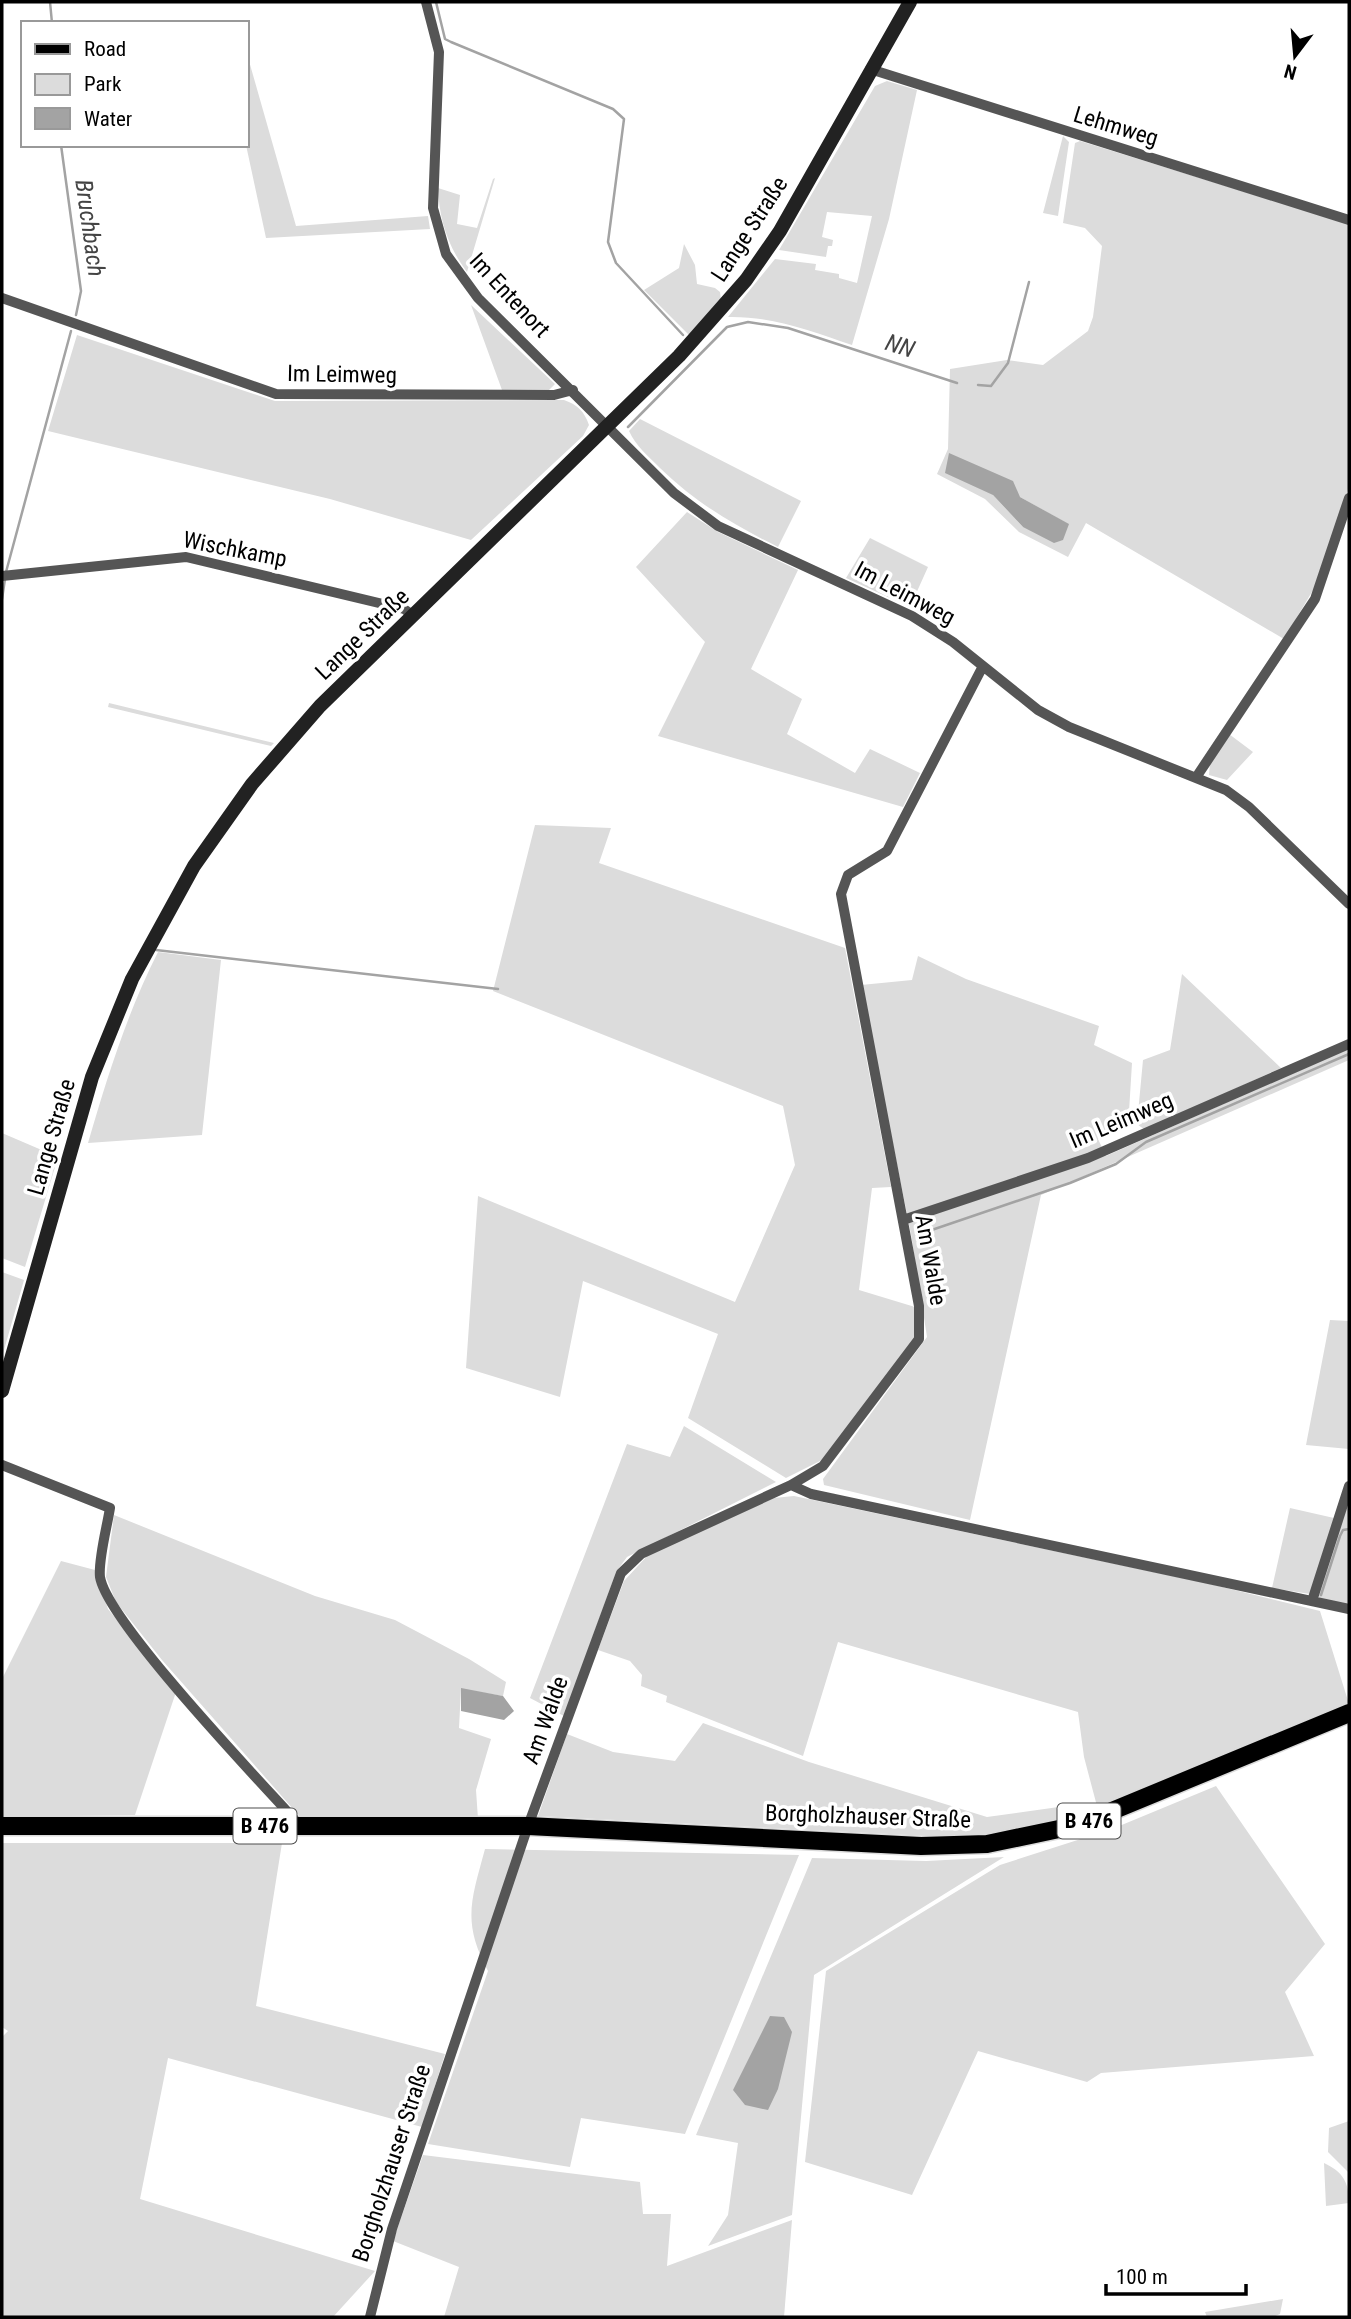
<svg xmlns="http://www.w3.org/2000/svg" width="1351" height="2319" viewBox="0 0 1351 2319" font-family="'Roboto Condensed',sans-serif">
<rect width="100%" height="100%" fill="#fff"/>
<path fill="#dcdcdc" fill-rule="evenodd" d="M247 54 296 226 428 216 430 229 266 238 246 145Z
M887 81 917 90 889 219 852 345C811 331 772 316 728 317L775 259 816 264 815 270 839 274V278L857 283 872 216 827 212 822 237 833 240 832 246H828L826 257 779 250 875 86Z
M1063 136 1069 142 1058 216 1043 213Z
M1080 141 1349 224V486L1319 580 1284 639 1086 523 1068 557 1019 532 985 499 937 474 948 449 950 369 1007 360 1043 365 1088 331 1093 317 1102 246 1085 228 1063 223 1075 143ZM993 495 1020 497 1068 524 1023 527Z
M495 178 467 272C448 247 439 219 438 188L460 195 457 224 477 228 493 179Z
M684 244 695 265 697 284 715 288 720 292 721 301 690 336 644 290 679 268Z
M471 305 555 384 549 390H502Z
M77 335 275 401 564 400C578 405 584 411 589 425L583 436 471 540 330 499 48 431Z
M640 419 801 501 778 547C734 525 696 503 660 468 648 456 636 446 629 431Z
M687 512 718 532 798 570 751 669 802 699 787 734 855 773 870 749 920 773 903 807 658 736 705 642 636 567Z
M870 538 928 567 910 607 846 578Z
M109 703 274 743 271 746 108 707Z
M1229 734 1253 752 1227 780 1209 775 1210 763Z
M535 825 611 828 599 863 845 948 891 1187 872 1188 859 1290 915 1307 918 1330 911 1347 826 1458 786 1478 688 1418 718 1334 583 1281 560 1397 466 1368 478 1196 735 1302 795 1165 783 1106 493 991Z
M158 952 221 960 202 1135 88 1143C107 1078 127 1013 158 952Z
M918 956 966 979 1099 1026 1094 1045 1132 1063 1128 1128 1098 1139 1106 1156 1349 1048V1060L1041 1195 970 1520 824 1485 823 1479 927 1337 911 1234 861 985 912 980Z
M1182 974 1281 1068 1145 1130 1137 1124 1143 1060 1170 1050Z
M2 1133 58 1157 25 1267 2 1258Z
M2 1272 24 1280 2 1357Z
M1330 1320 1349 1321V1449L1306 1445Z
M684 1426 776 1482 627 1557 616 1572 564 1716 530 1698 627 1444 670 1457Z
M794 1496 1206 1583 1320 1611 1349 1704 1098 1810 1084 1757 1078 1712 838 1642 803 1756 666 1702 667 1696 641 1686 642 1675 630 1661 598 1650 624 1581 648 1555 774 1498Z
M1349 1499V1607L1323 1601 1317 1595Z
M1290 1508 1334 1518 1310 1594 1272 1588Z
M114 1515 315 1596 395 1620 469 1659 506 1682 503 1696 461 1689 459 1728 491 1739 476 1790 478 1819 301 1818 162 1660 116 1602 106 1577Z
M61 1561 95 1570 108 1609 176 1692 135 1815 2 1817V1679Z
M703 1723 809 1762 987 1817 1087 1803 1089 1812 1021 1831 967 1838 538 1816 567 1734 613 1752 675 1761Z
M1216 1786 1325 1944 1285 1992 1314 2056 1101 2073 1087 2082 978 2051 912 2195 805 2162 826 1971 1000 1865 1112 1829Z
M2 1843H282L256 2006 445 2054 422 2127 168 2058 140 2199 375 2271 333 2317H2V2037L8 2031 2 2027Z
M485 1849 799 1855 685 2134 581 2118 570 2167 428 2144 488 1971C462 1922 471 1901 485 1849Z
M1004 1857 814 1975 792 2215 708 2246 728 2215 738 2143 696 2135 812 1858 926 1861Z
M1349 2121V2173L1328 2152 1329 2128Z
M423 2155 640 2182 643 2214H671L667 2266 792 2220 784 2317H444L459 2267 393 2241Z
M1324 2163C1343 2172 1349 2182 1349 2203L1326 2206Z
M1283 2299 1280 2314 1273 2317H1207L1205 2312Z"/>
<path fill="#a3a3a3" d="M949 453 1013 481 1020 497 1069 524 1063 540 1054 543 1023 527 993 495 945 473Z
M461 1688 503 1696 514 1711 504 1720 461 1711Z
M770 2016 784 2017 792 2032 778 2089 768 2110 745 2105 733 2090Z"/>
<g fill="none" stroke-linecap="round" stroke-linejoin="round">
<path stroke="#a3a3a3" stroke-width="2.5" d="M50 2 52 23
M436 2 445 39 451 42 613 109 624 119 608 242 616 263 683 335
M61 145 81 291 76 315
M978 385 991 386 1008 363 1029 282
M628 427 727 327 748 322 788 328 957 383
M6 572 71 331
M2 599 5 579
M156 950 498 989
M917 1235 1070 1183 1116 1164 1146 1142 1349 1054
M1321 1595 1340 1536 1343 1530 1349 1529"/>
<defs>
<path id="primary" d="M2 1826H528L921 1846 987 1844 1078 1825 1349 1713"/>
</defs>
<use href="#primary" stroke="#dbdbdb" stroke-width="21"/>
<path stroke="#555" stroke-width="10" d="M426 2 439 52 433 208 446 254 478 298 674 493 718 526 912 616 953 642 1038 710 1069 727 1226 790 1249 807 1349 904
M870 69 1349 220
M2 298 276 394 554 395 573 390
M2 576 186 557 404 609 414 616
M1197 776 1315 599 1349 498
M903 1220 1088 1158 1349 1044
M2 1465 110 1508C107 1527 98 1560 100 1577 107 1621 257 1778 294 1819L295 1826
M791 1485 811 1494 1349 1609
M1312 1601 1349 1486
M370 2317 392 2229 528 1826 621 1573 641 1554 791 1485 823 1466 919 1339V1306L841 894 848 875 887 851 983 666"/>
<path stroke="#222" stroke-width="14" d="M2 1391 92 1077 132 979 194 866 252 784 320 706 679 356 746 280 780 231 910 2"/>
<use href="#primary" stroke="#000" stroke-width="18"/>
</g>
<g text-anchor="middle" stroke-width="7" stroke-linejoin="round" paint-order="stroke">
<g fill="#fff" stroke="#4c4c4c" stroke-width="2">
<rect x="1057.5" y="1803.5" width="63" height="35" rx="5"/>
<rect x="233.5" y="1808.5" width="63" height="35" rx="5"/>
</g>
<g font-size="21" font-weight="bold" fill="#000">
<text x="1089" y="1828">B 476</text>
<text x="265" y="1833">B 476</text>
</g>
<g font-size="23" fill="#000" stroke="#fff">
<text transform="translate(1116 126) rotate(17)" y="8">Lehmweg</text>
<text transform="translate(749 229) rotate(-57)" y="8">Lange Straße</text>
<text transform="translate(510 295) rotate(47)" y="8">Im Entenort</text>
<text transform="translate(342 374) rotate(1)" y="8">Im Leimweg</text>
<text transform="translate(235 549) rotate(11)" y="8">Wischkamp</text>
<text transform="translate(905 593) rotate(28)" y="8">Im Leimweg</text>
<text transform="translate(362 634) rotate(-44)" y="8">Lange Straße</text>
<text transform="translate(1121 1120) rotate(-23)" y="8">Im Leimweg</text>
<text transform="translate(51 1137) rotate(-74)" y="8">Lange Straße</text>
<text transform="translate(931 1260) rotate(80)" y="8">Am Walde</text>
<text transform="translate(545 1720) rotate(-70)" y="8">Am Walde</text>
<text transform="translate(868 1816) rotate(2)" y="8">Borgholzhauser Straße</text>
<text transform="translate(391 2163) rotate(-72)" y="8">Borgholzhauser Straße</text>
</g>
<g font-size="24" font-style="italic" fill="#444" stroke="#fff">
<text transform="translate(90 228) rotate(82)" y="8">Bruchbach</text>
<text transform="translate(900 346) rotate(18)" y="8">NN</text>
</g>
</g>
<rect width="1351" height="2319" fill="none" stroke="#000000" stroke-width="7"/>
<rect x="21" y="21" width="228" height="126" fill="#ffffff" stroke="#999999" stroke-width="2"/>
<rect x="35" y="44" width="35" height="10" fill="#000000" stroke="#999999" stroke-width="2"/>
<text x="84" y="56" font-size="21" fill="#000000">Road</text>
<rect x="35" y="74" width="35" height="21" fill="#dcdcdc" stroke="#999999" stroke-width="2"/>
<text x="84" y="91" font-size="21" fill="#000000">Park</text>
<rect x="35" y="108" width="35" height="21" fill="#a3a3a3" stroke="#999999" stroke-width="2"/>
<text x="84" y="126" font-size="21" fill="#000000">Water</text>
<g transform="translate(1295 56) rotate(196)" stroke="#ffffff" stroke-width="5" paint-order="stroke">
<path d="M0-5L12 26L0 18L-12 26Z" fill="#000000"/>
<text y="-10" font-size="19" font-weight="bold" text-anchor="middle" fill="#000000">N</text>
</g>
<path d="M1106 2284v10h140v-10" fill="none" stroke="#000000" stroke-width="3.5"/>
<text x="1116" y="2284" font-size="21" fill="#000000" stroke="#ffffff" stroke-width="5" paint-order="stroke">100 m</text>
</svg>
